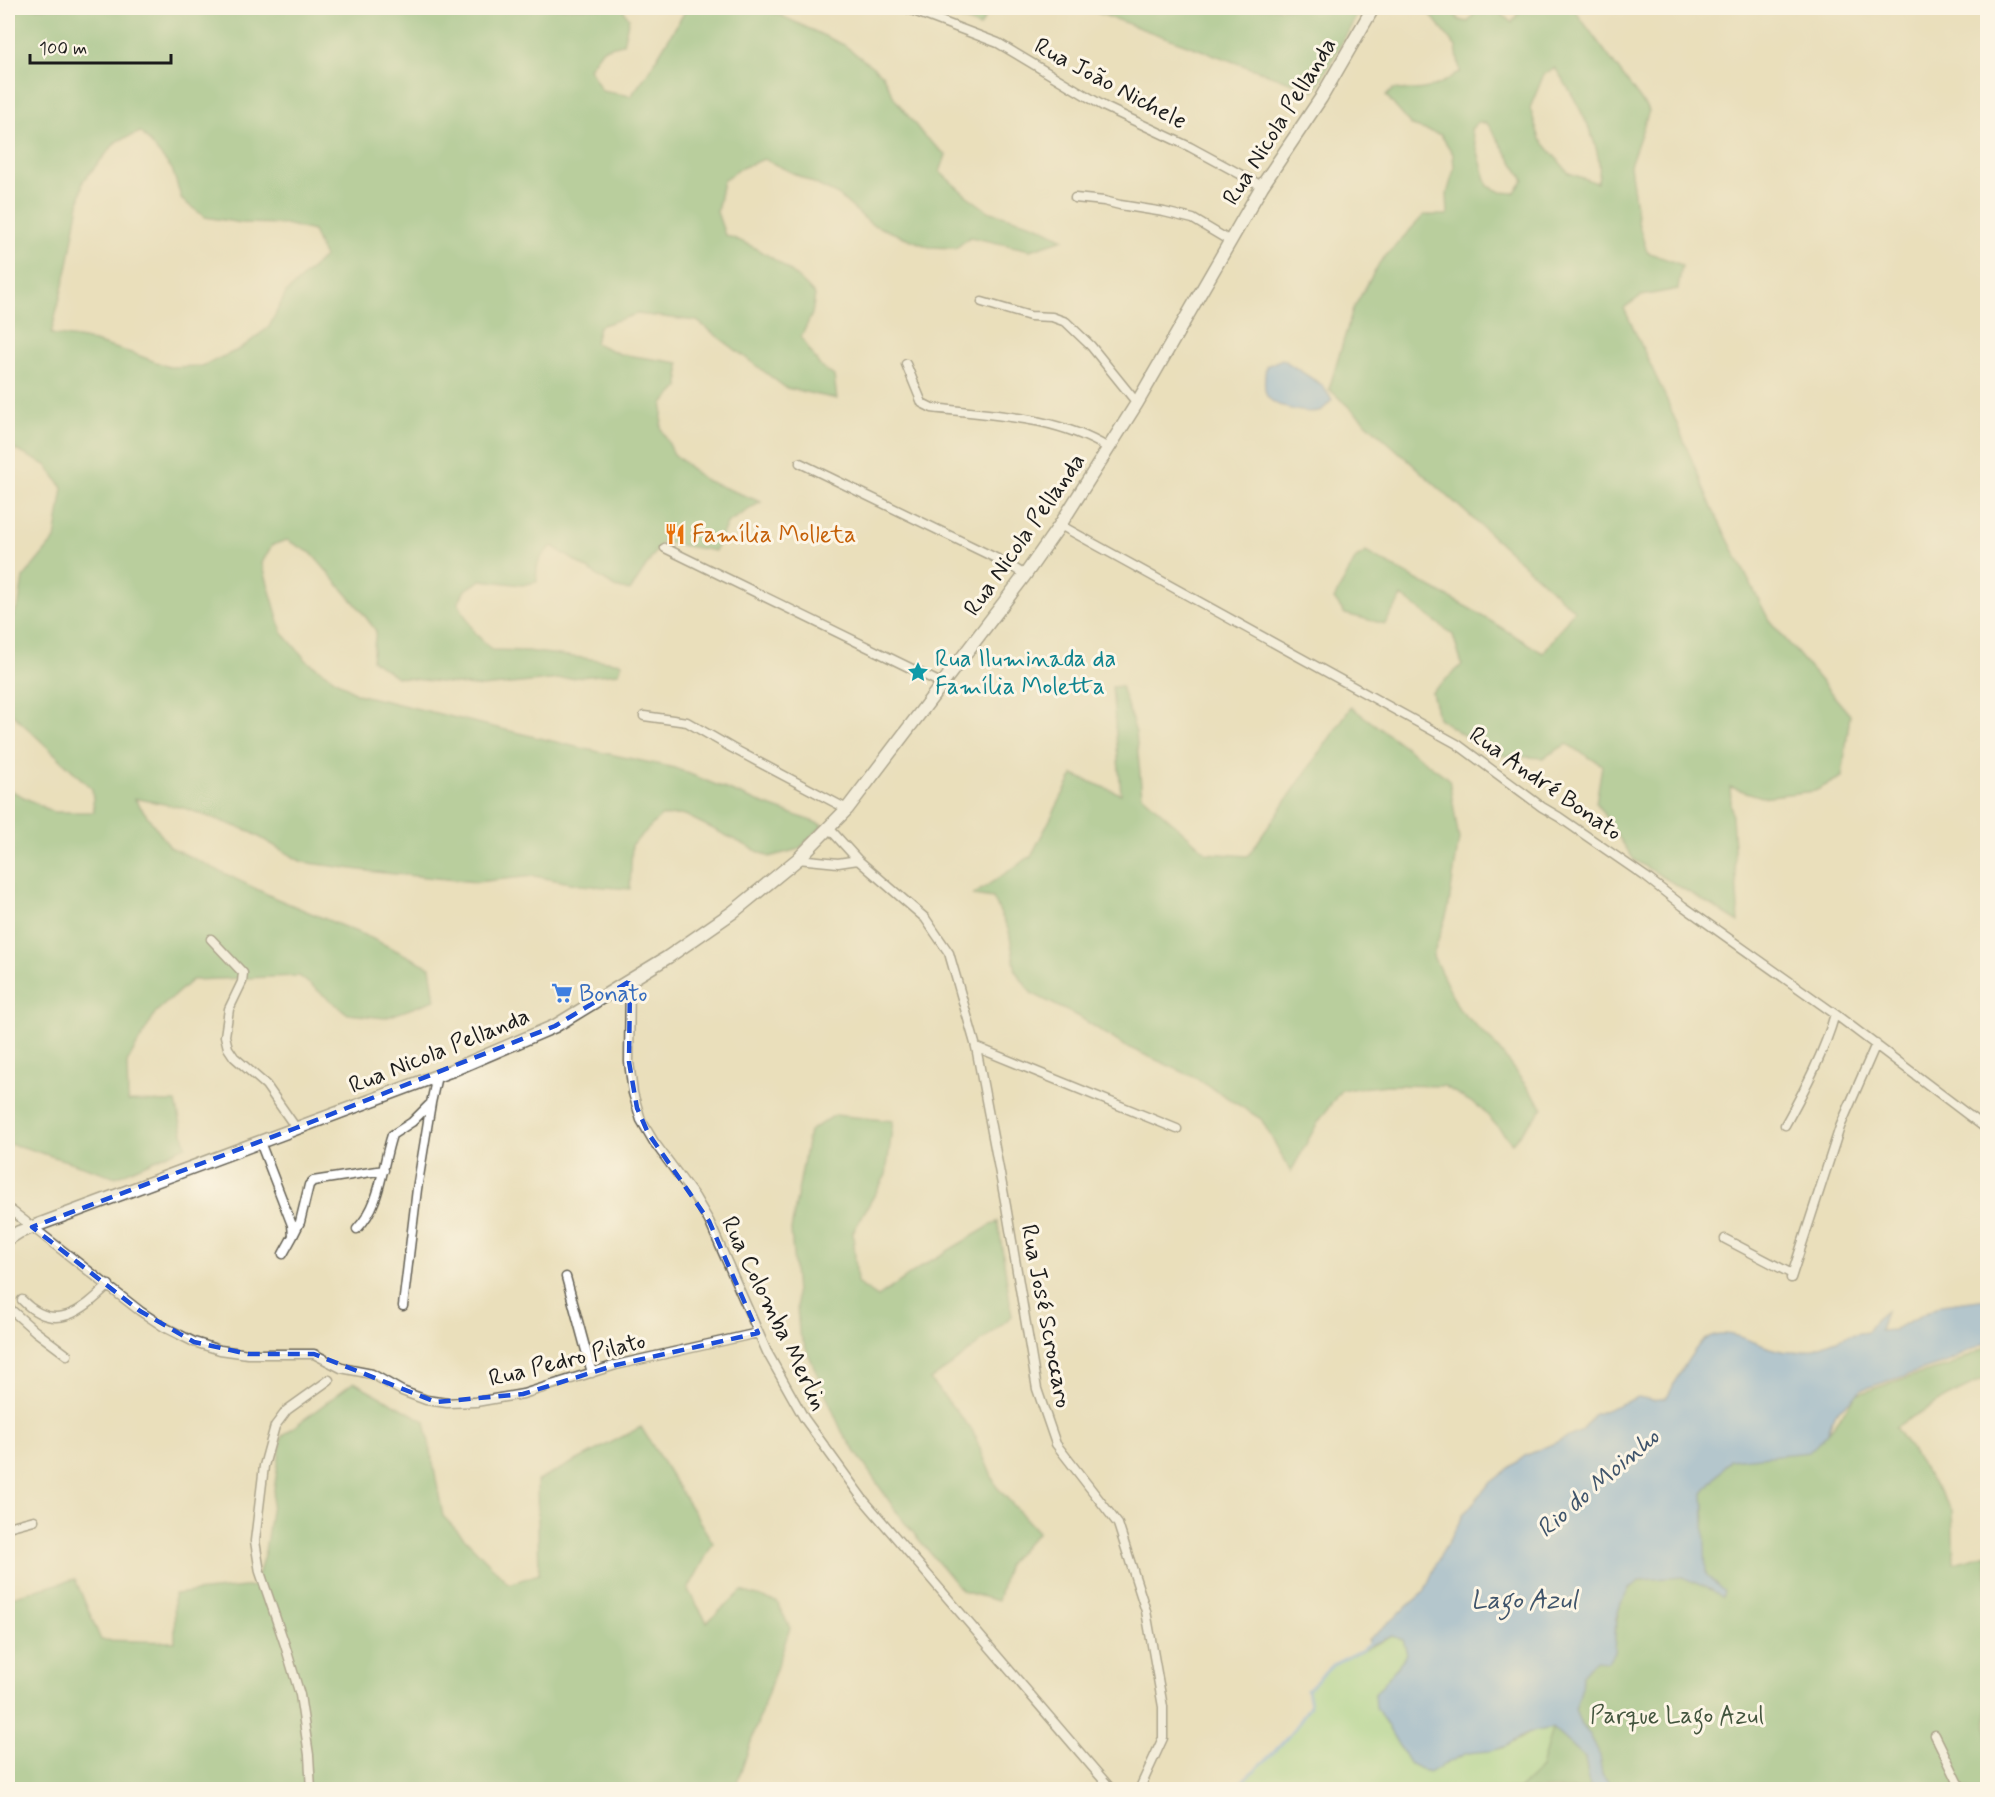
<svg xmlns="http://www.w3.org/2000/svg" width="1995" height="1797" viewBox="0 0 1995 1797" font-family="Mynerve,sans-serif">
<rect width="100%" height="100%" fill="#fcf5e5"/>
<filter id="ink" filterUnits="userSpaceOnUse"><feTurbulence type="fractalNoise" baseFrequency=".0167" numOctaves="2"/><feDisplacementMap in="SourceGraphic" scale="12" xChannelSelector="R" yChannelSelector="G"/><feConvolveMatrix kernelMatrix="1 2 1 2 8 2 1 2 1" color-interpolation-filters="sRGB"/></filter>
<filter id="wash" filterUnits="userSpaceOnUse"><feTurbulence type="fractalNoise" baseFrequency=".008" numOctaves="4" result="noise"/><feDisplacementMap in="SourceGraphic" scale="24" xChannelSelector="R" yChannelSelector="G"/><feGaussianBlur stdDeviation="1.35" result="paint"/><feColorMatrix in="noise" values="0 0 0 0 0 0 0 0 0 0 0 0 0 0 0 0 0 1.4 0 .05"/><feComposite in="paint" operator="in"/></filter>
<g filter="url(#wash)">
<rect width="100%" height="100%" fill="#eadfbb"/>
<path fill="#9eda8e" stroke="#5d7b55" stroke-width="1.5" d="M1393 1636 1403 1639 1408 1654 1375 1694C1379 1728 1406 1749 1429 1772 1441 1766 1454 1757 1467 1753 1479 1749 1491 1752 1504 1747 1522 1740 1530 1727 1552 1728L1585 1758 1590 1787 1596 1789 1231 1790C1262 1765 1291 1739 1310 1705L1307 1690 1334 1664Z"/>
<path fill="#7eba79" stroke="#4d6b4a" stroke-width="1.5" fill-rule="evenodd" d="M8 8H622L629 18 623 44 603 49 589 68 602 91 631 96 647 74 687 8H765L844 45 882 74 895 99 924 136 946 155 940 172 966 195 988 211 1036 225 1064 239 1030 250 970 237 956 248 929 247 871 224 838 195 764 159 739 169 723 181 717 212 725 235C760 247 790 267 815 295L812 314 801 337 820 366 834 376 837 399 786 388 697 321 637 314 599 326 595 343 620 354 679 363V387L663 403 661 428 674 454 705 480 761 502 727 523 715 551 662 542 630 591 615 587 552 546C539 557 535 565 537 582L522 585 481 580 465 590 458 603 475 633 492 650 527 651 622 663 619 673 482 687 397 677 372 660 376 631 359 608 311 553 287 540 272 545 262 563 282 632 307 661 357 694 581 748 675 768 758 802 823 825 799 849 769 857 685 815 661 816 632 845 630 889 581 885 534 876 476 882 375 872 302 862 249 831 184 808 134 798 170 847 275 898 371 938 430 967 435 1000 385 1018 348 1014 299 976 192 980 156 1012 127 1063 128 1101 176 1102 186 1146 116 1177 23 1147 8 1144V789L53 812H94L92 789 8 710V625L19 604 23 578 55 539 63 488 46 465 8 446ZM141 132 172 169 182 200 205 217 241 223 285 224 313 231 324 257 286 293 269 327 240 349 202 366 169 367 135 354 84 339 51 334 68 265 83 181 117 141Z
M933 8H990L980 27Z
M1084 8H1361L1315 91Z
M1422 8H1451L1459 20 1468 22 1477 9 1497 10 1512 23 1518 13 1524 8H1573L1649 111 1630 165 1638 222 1647 252 1682 265 1678 289 1641 296 1624 308 1666 398 1713 510 1769 620 1850 715 1842 777 1815 791 1762 797 1730 787 1739 922 1634 860 1596 803 1602 765 1567 744 1543 758 1493 755 1438 718 1432 692 1462 665 1453 635 1402 596 1385 624 1345 614 1334 599 1356 558 1366 552 1474 611 1543 653 1574 610 1329 389 1353 309 1380 262 1424 215H1448L1447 194 1454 169 1453 154 1441 135 1412 126 1386 96 1393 89C1424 92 1434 89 1460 72L1456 47 1430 14ZM1555 68C1572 92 1609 154 1597 183L1569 173 1540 139 1530 108 1544 74ZM1477 123H1487L1524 180 1514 193 1501 192 1488 186 1471 129Z
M1121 686 1136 733 1142 795 1207 853 1248 856 1351 707 1449 779 1459 839 1448 910 1433 956 1459 1009 1493 1042 1543 1108 1512 1143 1481 1108 1444 1086 1388 1085 1341 1090 1317 1124 1291 1172 1261 1119 1196 1078 1123 1045 1081 1018 1031 993 1016 972 1009 931 993 898 973 895 1031 856 1073 775 1121 794 1112 687Z
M835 1115 893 1121 886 1175 853 1232 857 1283 878 1297 922 1266 998 1221 1012 1316 957 1361 930 1380 972 1430 996 1486 1038 1532 1008 1563 998 1601 962 1591 900 1517 842 1432 799 1332 791 1230 809 1131Z
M1987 1347V1378L1947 1397 1895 1427 1952 1510 1954 1563 1987 1554V1789H1614L1602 1774 1598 1751 1590 1735 1580 1723 1575 1710 1581 1690 1582 1675 1595 1660 1614 1652C1615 1631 1616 1591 1640 1581 1651 1576 1669 1578 1682 1576L1705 1522 1703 1493 1730 1460 1827 1434 1856 1395 1902 1379 1949 1366Z
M354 1382 425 1421 443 1516 509 1584 539 1574 537 1481 641 1427 713 1543 688 1590 707 1622 742 1591 777 1602 790 1628 735 1789 8 1790V1598L75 1579 101 1640 175 1642 174 1594 255 1586 265 1551 282 1436Z
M1552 1728 1585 1758 1590 1787 1596 1789 1518 1790 1541 1768Z"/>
<path fill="#73a9e1" stroke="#48627e" stroke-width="1.5" d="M1282 359 1322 385 1332 400C1329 403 1325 408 1322 410 1309 415 1272 408 1266 394 1263 385 1265 374 1266 366Z
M1987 1299V1342L1948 1362 1863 1389 1835 1413 1827 1434 1809 1452 1730 1460 1703 1493 1706 1574 1724 1592 1722 1597 1712 1590 1682 1577 1641 1580 1629 1588 1621 1603 1616 1618 1614 1652 1608 1661 1595 1660 1582 1675 1581 1690 1575 1710 1580 1723 1590 1735 1598 1751 1602 1774 1614 1789H1596L1590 1787 1585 1758 1552 1728 1526 1733 1507 1746 1489 1751 1467 1753 1428 1773 1409 1763 1376 1707 1375 1694 1407 1654 1403 1640 1393 1636 1371 1645 1368 1640 1424 1592 1439 1558 1464 1514 1489 1484 1525 1456 1582 1431 1593 1415 1638 1397 1652 1400 1666 1398C1671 1393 1672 1387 1675 1381 1682 1370 1689 1357 1698 1346 1724 1315 1760 1353 1792 1352 1819 1352 1841 1333 1868 1332L1875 1320 1886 1311 1880 1331 1893 1330 1941 1305Z"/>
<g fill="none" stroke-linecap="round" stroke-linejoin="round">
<path stroke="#73a9e1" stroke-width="3" d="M1231 1790C1262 1765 1291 1739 1310 1705L1307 1690 1334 1664 1362 1650 1373 1641"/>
</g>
</g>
<g filter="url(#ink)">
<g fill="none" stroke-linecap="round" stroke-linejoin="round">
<defs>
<path id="street" d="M906 8 998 43 1105 107 1190 147 1262 186
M1075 198 1104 201 1120 205 1164 212 1193 219 1230 241
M982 302 1030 316 1052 317 1066 322 1091 346 1137 403
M906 364 922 403 932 408C992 415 1056 416 1108 448
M800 463 1008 564 1025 575
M1060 525 1457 744 1542 807 1559 817 1646 877 1683 906 1835 1014 1988 1130
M665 548 943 684
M644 716 687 722 732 748 847 809
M829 828 858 860 925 918 949 953 976 1047 1006 1206 1037 1389 1056 1444 1118 1524 1146 1611 1163 1707V1738L1139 1790
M798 859 838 863 858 860
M211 939 243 973 242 982 229 1009 225 1036 228 1048 234 1057 266 1085 296 1128
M630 981 629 1062 633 1093 641 1120 654 1142 695 1197 709 1221 767 1352 804 1418 862 1498 1112 1790
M976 1047 1177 1129
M1785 1125C1805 1089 1824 1053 1835 1014
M260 1142 292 1225 293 1236 283 1254
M8 1208 140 1311 164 1327 194 1342 220 1350 248 1354H314L341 1368 372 1374 402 1391 426 1400 447 1403 476 1402 523 1394 616 1365 758 1333
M357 1229C382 1203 381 1168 392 1135L412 1122 431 1103 437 1076
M293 1236 300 1222 309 1185 313 1181 384 1170
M1725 1239 1792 1274
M566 1277 592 1373
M1791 1278 1840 1127 1876 1044
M22 1300C55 1334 82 1311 109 1285
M403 1306 417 1189 431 1103
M8 1307 35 1331 67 1355
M8 1527 34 1520
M1935 1735 1962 1790
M311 1790 309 1755 300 1695 285 1645 260 1572 255 1541 264 1466 275 1426 287 1410 329 1380"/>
<path id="secondary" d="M8 1239 19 1232 450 1071 555 1026 668 957 733 912 798 859 847 809 1025 575 1060 525 1137 403 1262 186 1321 98 1373 8"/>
</defs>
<use href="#street" stroke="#646054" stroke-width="11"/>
<use href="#secondary" stroke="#646054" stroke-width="15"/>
<use href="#street" stroke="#fff" stroke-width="8"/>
<use href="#secondary" stroke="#fff" stroke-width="12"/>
</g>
</g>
<path d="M0 0H1995V1797H0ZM630 981 629 1062 637 1108 648 1133 709 1221 758 1333 616 1365 523 1394 436 1402 314 1354H248L194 1342 140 1311 32 1227 296 1128 555 1026Z" fill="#eadfbb" fill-opacity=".55" fill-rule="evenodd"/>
<path fill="none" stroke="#1d4ed8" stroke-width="4.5" stroke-dasharray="12 8" stroke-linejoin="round" d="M630 981 629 1062 637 1108 648 1133 709 1221 758 1333 616 1365 523 1394 436 1402 314 1354H248L194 1342 140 1311 32 1227 296 1128 555 1026Z"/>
<defs>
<symbol id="restaurant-bare" viewBox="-9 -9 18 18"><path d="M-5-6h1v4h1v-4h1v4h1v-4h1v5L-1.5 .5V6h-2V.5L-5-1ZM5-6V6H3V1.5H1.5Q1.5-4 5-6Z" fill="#e8710a" stroke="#fcf5e5" stroke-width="2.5" paint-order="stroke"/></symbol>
<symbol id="sight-bare" viewBox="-9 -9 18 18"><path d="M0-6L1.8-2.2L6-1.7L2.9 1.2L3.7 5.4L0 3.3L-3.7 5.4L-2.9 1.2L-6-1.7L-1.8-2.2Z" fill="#0f9aa8" stroke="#fcf5e5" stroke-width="2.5" paint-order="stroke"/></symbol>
<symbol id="supermarket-bare" viewBox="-9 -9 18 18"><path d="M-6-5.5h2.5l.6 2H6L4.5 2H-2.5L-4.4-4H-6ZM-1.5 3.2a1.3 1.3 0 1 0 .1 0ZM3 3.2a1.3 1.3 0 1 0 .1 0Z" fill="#3f7fe0" stroke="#fcf5e5" stroke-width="2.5" paint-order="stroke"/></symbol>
</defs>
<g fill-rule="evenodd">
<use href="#restaurant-bare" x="660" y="519" width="30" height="30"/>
<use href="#sight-bare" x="903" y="657" width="30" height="30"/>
<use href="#supermarket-bare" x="547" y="978" width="30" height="30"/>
</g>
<g text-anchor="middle" stroke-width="6" stroke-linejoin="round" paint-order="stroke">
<g font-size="24" fill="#1c1c1c" stroke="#fcf5e5">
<text transform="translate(1111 83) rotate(28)" y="8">Rua João Nichele</text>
<text transform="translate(1279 121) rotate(-58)" y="8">Rua Nicola Pellanda</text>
<text transform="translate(1024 534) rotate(-55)" y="8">Rua Nicola Pellanda</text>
<text transform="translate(1546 783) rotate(35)" y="8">Rua André Bonato</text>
<text transform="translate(439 1050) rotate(-22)" y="8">Rua Nicola Pellanda</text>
<text transform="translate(775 1313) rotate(64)" y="8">Rua Colomba Merlin</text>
<text transform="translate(1047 1316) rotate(79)" y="8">Rua José Scroccaro</text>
<text transform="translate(567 1359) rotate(-14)" y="8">Rua Pedro Pilato</text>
</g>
<g font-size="24" fill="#c56008" stroke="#fcf5e5" text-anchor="start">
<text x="692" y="542">Família Molleta</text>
</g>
<g font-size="24" fill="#0d838f" stroke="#fcf5e5" text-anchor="start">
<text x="935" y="666">Rua Iluminada da<tspan x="935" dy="28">Família Moletta</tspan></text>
</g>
<g font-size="24" fill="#366cbe" stroke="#fcf5e5" text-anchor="start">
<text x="579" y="1001">Bonato</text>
</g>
<g font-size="24" fill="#43553e" stroke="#fcf5e5">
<text x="1677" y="1723">Parque Lago Azul</text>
</g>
<g font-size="26" font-style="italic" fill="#3f546b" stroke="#fcf5e5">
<text transform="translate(1597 1482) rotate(-41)" y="9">Rio do Moinho</text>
<text x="1524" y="1608">Lago Azul</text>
</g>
</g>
<rect width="1995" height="1797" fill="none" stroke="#fcf5e5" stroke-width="30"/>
<path d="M30 54v9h141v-9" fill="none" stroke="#1c1c1c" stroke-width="3"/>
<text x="39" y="54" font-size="18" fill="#1c1c1c" stroke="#fcf5e5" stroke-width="4.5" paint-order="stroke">100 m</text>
</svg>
